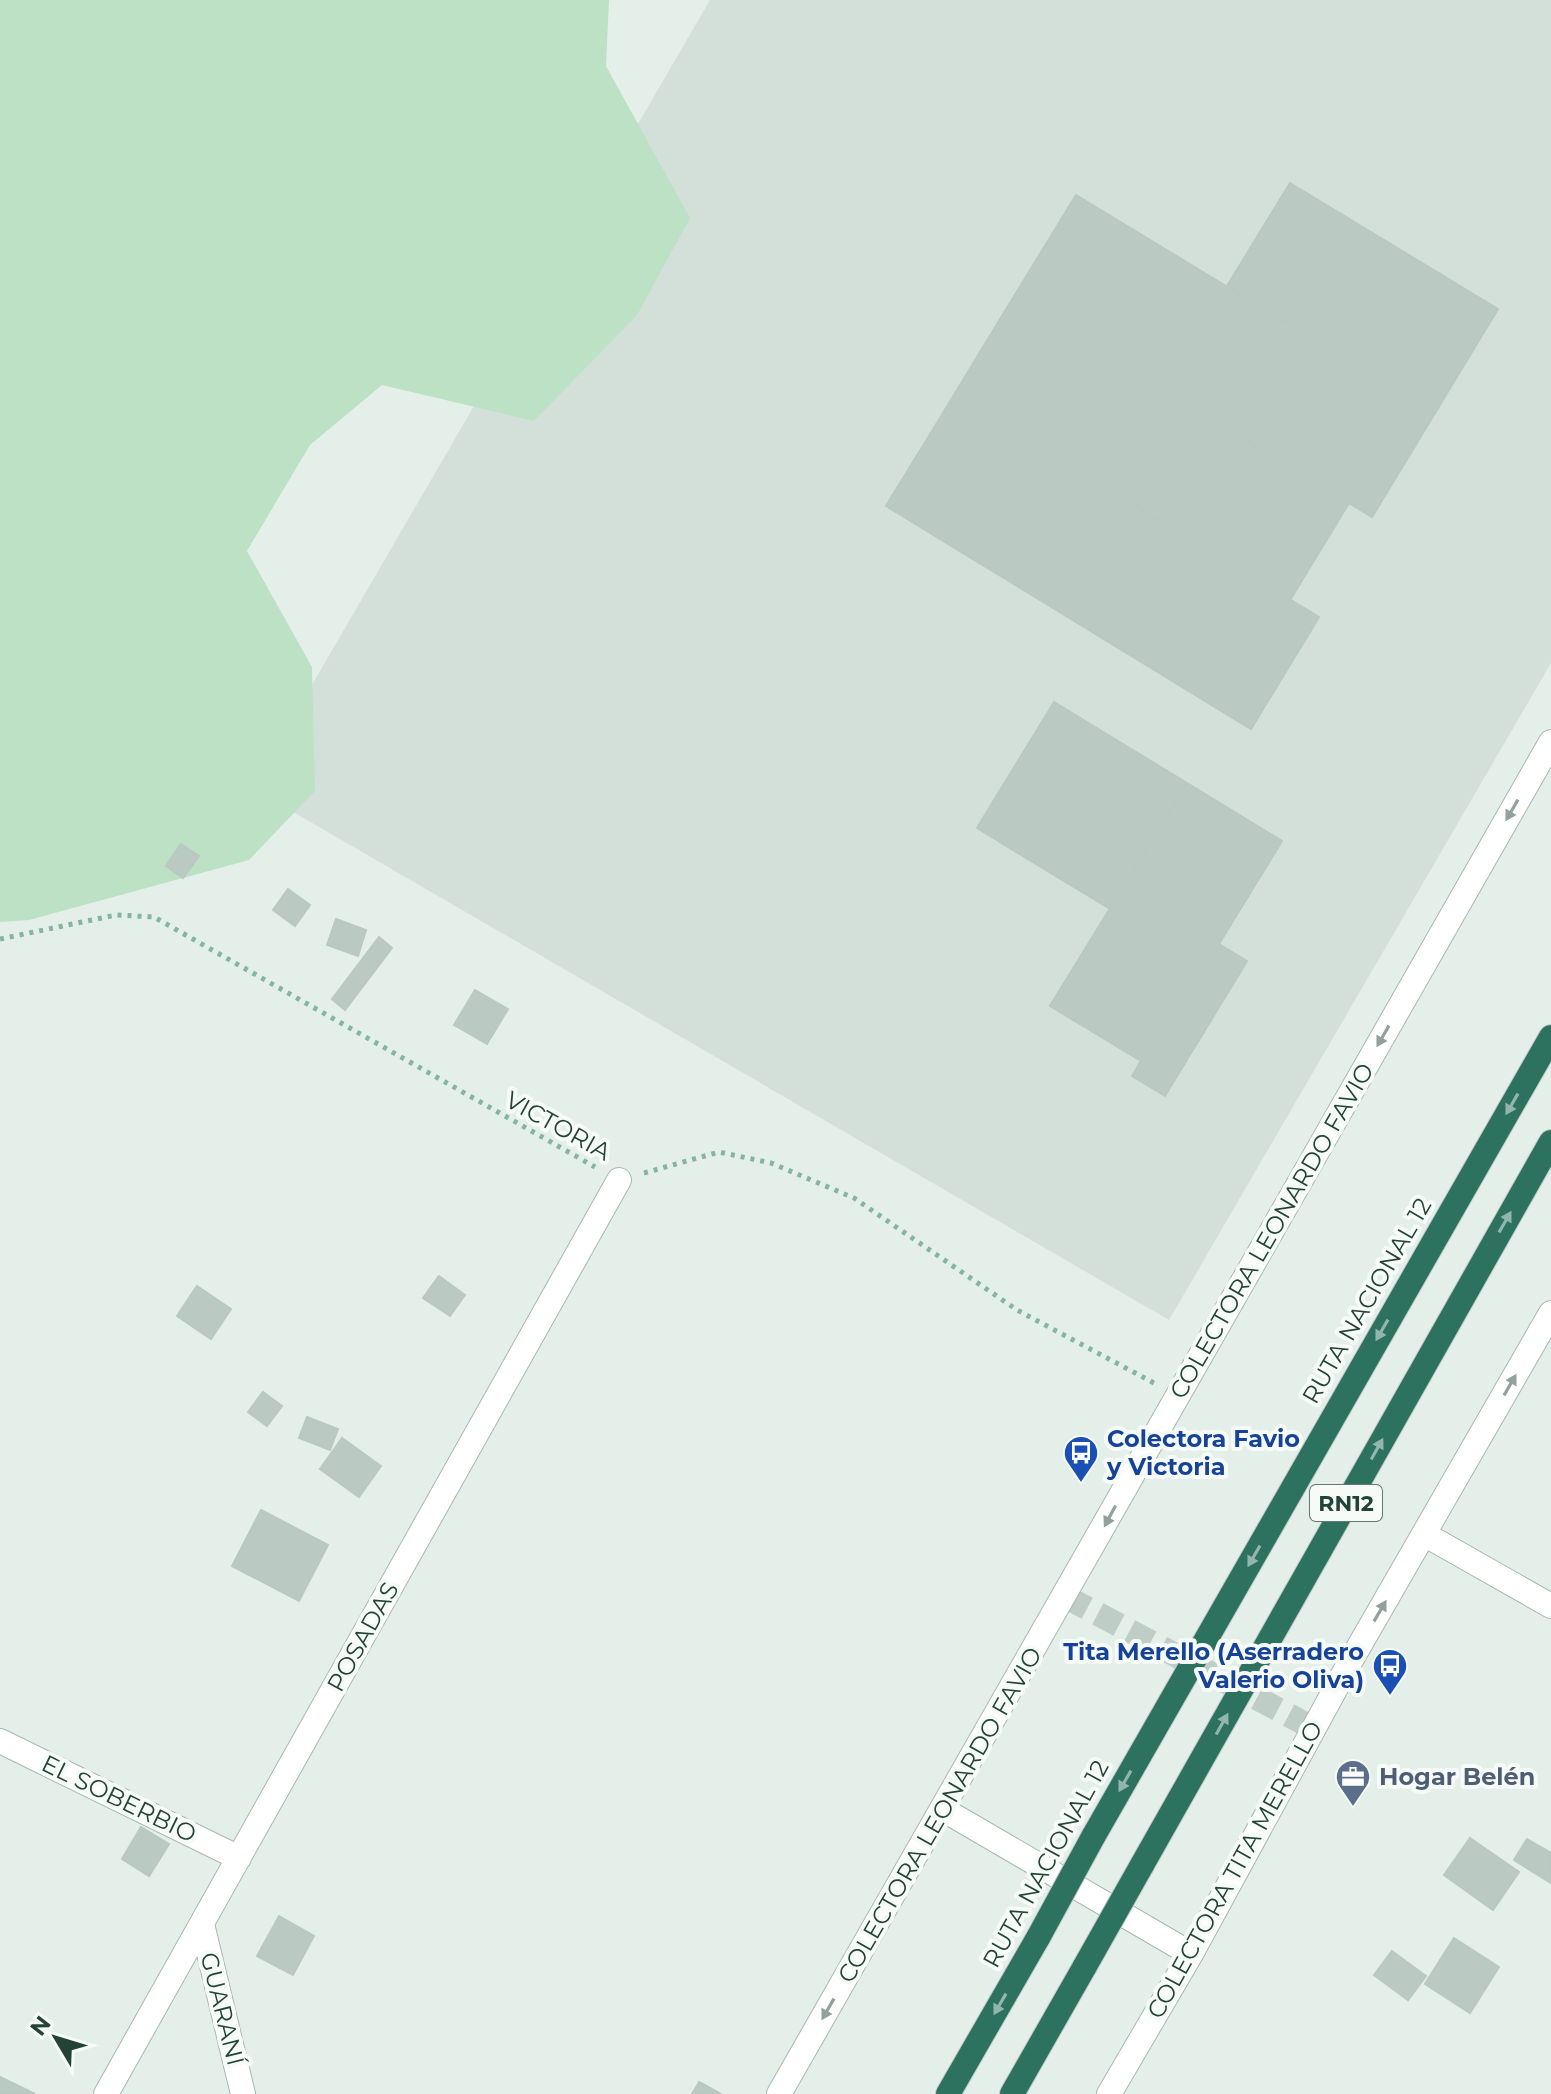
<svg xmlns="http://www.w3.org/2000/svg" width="1551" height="2094" viewBox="0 0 1551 2094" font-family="Montserrat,sans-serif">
<rect width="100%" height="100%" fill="#e5efea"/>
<path fill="#d3dfd9" d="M710 0H1551V663L1169 1320 252 788Z"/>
<path fill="#bde1c5" d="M0 0H609L606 66 690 218 637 315 534 421 382 385 310 445 247 551 312 667 315 791 249 860 29 920 0 922Z"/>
<path fill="#bacac3" stroke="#b7c9c1" stroke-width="2" d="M1290 183 1498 309 1435 413 1227 286Z
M1076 195 1435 413 1372 517 1013 298Z
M1013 298 1349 503 1290 600 954 395Z
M954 395 1319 617 1251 729 886 506Z
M1054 702 1187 783 1110 909 977 828Z
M1187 783 1282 841 1219 944 1247 961 1165 1096 1132 1076 1141 1061 1050 1006Z
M181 844 199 856 183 878 166 866Z
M288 889 310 905 295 926 273 910Z
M336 919 366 930 358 956 327 945Z
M379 937 392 948 345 1010 332 999Z
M475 990 508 1009 487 1044 454 1025Z
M439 1276 465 1295 450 1316 423 1298Z
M197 1286 231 1309 211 1339 177 1316Z
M263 1392 282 1406 267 1426 248 1412Z
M307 1417 338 1429 330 1450 299 1438Z
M342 1438 381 1466 359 1497 320 1469Z
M261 1510 328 1545 299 1601 232 1566Z
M141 1827 169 1844 149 1876 122 1859Z
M1470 1838 1519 1872 1493 1910 1444 1875Z
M1527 1839 1551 1853V1883L1514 1860Z
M279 1916 314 1936 293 1975 257 1956Z
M1454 1938 1499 1967 1470 2013 1425 1984Z
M1392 1951 1426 1976 1408 2000 1374 1975Z
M0 2077 35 2094H0Z
M699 2082 721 2094H692Z"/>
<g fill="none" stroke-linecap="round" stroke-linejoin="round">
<path stroke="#becdc6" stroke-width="24" stroke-dasharray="24 12" stroke-linecap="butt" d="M1066 1597 1313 1728"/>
<defs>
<path id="street" d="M1424 1534 1551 1606
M0 1741 239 1858
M944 1810 1191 1954
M202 1924 243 2094
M106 2094 619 1180
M779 2094C1039 1645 1294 1193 1551 742
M1109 2094 1191 1954 1350 1662 1551 1313"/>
<path id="highway" d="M1093 1837 1551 1037
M1142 1865 1551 1142
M948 2094 1039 1936
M1012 2094 1085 1966"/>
</defs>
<use href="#street" stroke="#a7b8b1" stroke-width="26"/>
<use href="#highway" stroke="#c1cac7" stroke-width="26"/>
<path stroke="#84b4a3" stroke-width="5" stroke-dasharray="4 6" stroke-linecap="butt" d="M0 939 116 915 154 917 595 1167
M644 1173 719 1152 771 1163 854 1198 1017 1310 1154 1383"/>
<use href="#street" stroke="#fff" stroke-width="24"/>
<use href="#highway" stroke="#2d715f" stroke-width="24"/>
<defs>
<path id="highway-bridge" d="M1039 1936 1093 1837
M1085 1966 1142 1865"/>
</defs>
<use href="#highway-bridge" stroke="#c1cac7" stroke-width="26" stroke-linecap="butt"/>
<use href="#highway-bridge" stroke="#2d715f" stroke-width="24"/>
</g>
<defs><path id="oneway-solid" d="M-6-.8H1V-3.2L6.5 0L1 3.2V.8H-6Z" transform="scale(2)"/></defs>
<g fill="#91a19c">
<use href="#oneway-solid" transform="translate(1512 810) rotate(120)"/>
<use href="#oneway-solid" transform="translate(1383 1036) rotate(120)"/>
<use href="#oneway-solid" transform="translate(1510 1385) rotate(-60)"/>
<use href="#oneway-solid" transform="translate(1110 1516) rotate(118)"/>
<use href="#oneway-solid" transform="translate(1380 1611) rotate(-60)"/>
<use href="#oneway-solid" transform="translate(828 2009) rotate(120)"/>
</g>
<g fill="#92b6ac">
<use href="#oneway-solid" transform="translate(1512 1104) rotate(120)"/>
<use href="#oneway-solid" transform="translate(1505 1222) rotate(-60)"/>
<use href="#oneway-solid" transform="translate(1382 1330) rotate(120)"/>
<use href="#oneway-solid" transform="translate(1377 1449) rotate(-61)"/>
<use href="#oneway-solid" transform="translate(1254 1556) rotate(120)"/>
<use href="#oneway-solid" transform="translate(1222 1724) rotate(-61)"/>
<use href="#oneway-solid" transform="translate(1125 1781) rotate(120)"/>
<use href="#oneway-solid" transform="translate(1000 2004) rotate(120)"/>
</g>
<defs>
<symbol id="bus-pin" viewBox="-11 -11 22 30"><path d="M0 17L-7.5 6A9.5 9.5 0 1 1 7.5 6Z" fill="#1a4fb4" stroke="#f6fbf8"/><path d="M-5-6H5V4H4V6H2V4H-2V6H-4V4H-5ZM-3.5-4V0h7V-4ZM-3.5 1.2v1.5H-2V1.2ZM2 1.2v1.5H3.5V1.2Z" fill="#fff"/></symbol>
<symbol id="office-pin" viewBox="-11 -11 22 30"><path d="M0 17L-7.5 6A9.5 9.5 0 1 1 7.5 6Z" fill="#5c6f8a" stroke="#f6fbf8"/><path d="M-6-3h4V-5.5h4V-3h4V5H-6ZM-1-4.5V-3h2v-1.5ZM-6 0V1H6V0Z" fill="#fff"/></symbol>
</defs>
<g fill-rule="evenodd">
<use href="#bus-pin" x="1061" y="1433" width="40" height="54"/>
<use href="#bus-pin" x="1370" y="1646" width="40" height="54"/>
<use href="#office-pin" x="1333" y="1757" width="40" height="54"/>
</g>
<g text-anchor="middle" stroke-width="8" stroke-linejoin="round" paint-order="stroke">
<rect fill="#f6fbf8" stroke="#627a72" stroke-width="2" x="1310" y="1485" width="72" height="36" rx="6"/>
<g font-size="22" font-weight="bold" fill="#234338">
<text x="1346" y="1511">RN12</text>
</g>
<g font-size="24" fill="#234338" stroke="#f6fbf8">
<text transform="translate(558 1126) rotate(29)" y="8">VICTORIA</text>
<text transform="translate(1272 1231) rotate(-60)" y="8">COLECTORA LEONARDO FAVIO</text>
<text transform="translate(1367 1301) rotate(-60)" y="8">RUTA NACIONAL 12</text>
<text transform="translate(363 1637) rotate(-61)" y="8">POSADAS</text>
<text transform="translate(119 1799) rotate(26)" y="8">EL SOBERBIO</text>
<text transform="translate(940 1815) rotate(-60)" y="8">COLECTORA LEONARDO FAVIO</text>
<text transform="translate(1046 1864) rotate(-61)" y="8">RUTA NACIONAL 12</text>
<text transform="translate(1235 1870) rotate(-61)" y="8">COLECTORA TITA MERELLO</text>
<text transform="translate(222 2009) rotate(76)" y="8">GUARANÍ</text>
</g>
<g font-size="24" font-weight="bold" fill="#164399" stroke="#f6fbf8" text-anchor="start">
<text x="1107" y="1447">Colectora Favio<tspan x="1107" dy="28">y Victoria</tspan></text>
<text x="1364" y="1660" text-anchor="end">Tita Merello (Aserradero<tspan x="1364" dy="28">Valerio Oliva)</tspan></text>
</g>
<g font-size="24" font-weight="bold" fill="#4e5e75" stroke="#f6fbf8" text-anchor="start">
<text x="1379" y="1785">Hogar Belén</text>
</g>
</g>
<g transform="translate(56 2038) rotate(308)" stroke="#f6fbf8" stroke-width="6" paint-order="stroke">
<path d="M0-6L14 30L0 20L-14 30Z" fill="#234338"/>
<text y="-12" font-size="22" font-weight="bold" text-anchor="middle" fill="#234338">N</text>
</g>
</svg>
